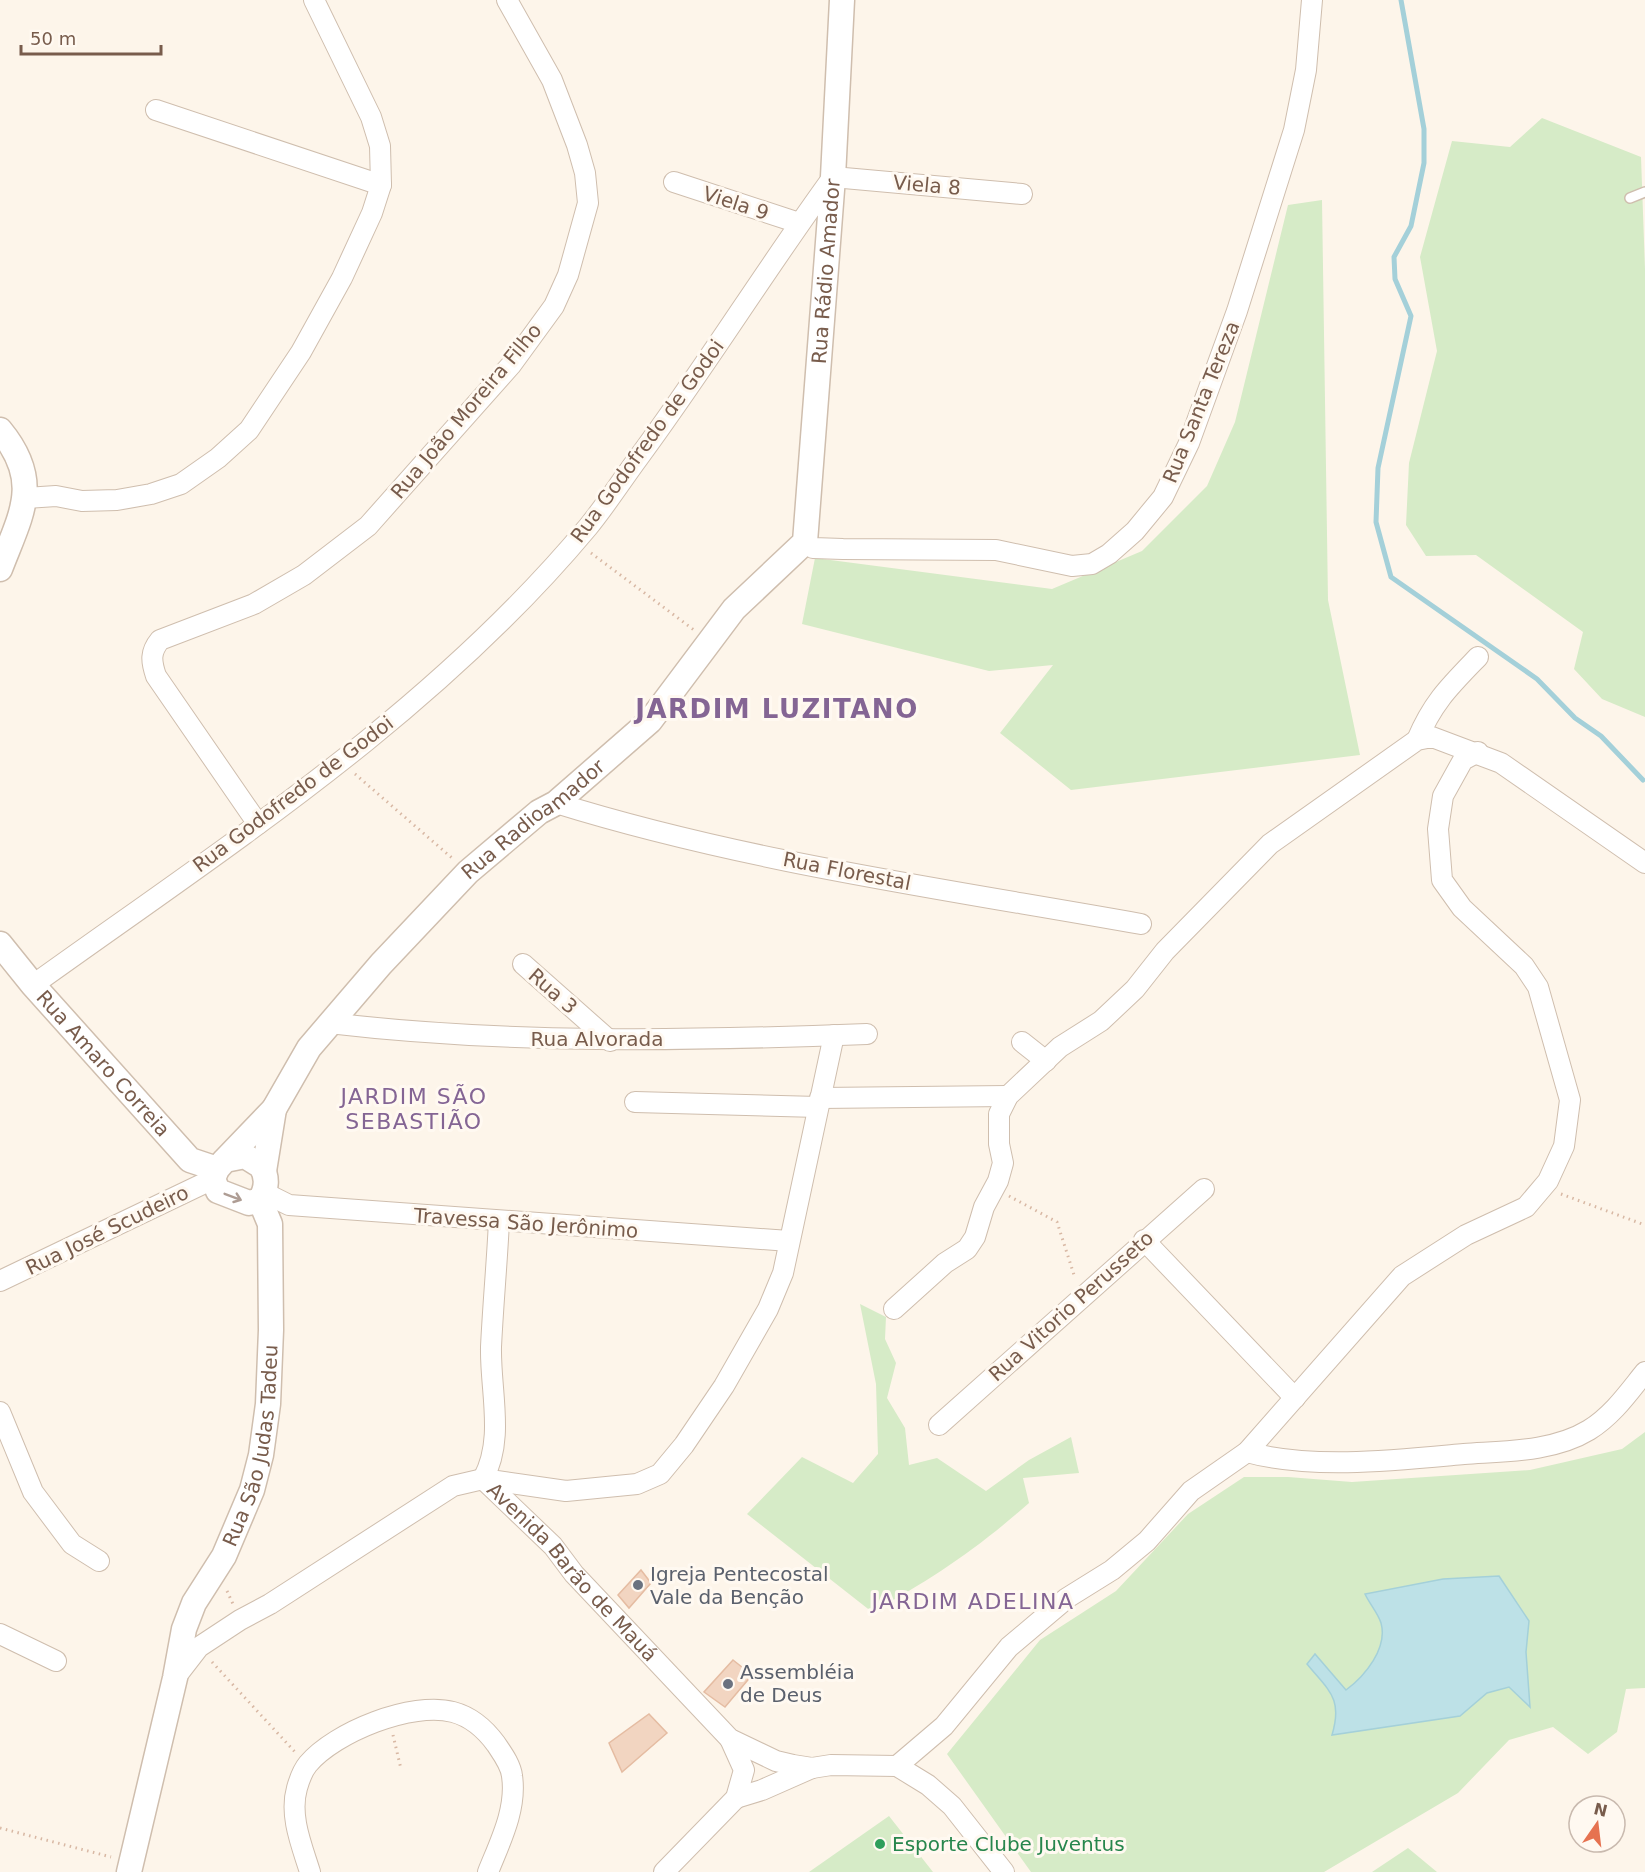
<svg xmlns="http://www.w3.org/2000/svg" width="1645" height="1872" font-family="'DejaVu Sans',sans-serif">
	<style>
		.green { fill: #d6ebc7 }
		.water { fill: #bde1e7; stroke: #a4d0d9; stroke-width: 1.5 }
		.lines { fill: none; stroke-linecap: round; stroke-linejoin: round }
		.stream { stroke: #a4d0d9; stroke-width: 5 }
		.building { fill: #f2d5c1; stroke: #e5bca2; stroke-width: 1.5 }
		.service-casing { stroke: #cfbeae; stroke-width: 12 }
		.minor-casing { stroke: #cfbeae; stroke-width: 22 }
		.tertiary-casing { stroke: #cfbeae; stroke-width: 27 }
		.path { stroke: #d8b8a4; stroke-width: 3; stroke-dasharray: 1.5 4.5; stroke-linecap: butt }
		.service { stroke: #fff; stroke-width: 9 }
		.minor { stroke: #fff; stroke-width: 20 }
		.tertiary { stroke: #fff; stroke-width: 24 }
		.oneway { stroke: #ae9d94 }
		.worship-dot { fill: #6b7280; stroke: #fff9f1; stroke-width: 2 }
		.leisure-dot { fill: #2e9e5b; stroke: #fff9f1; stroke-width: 2 }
		.labels { text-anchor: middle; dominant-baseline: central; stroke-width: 6; stroke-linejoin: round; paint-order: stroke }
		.street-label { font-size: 20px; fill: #785c4c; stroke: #fff9f1 }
		.worship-label { font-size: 20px; fill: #5b616d; stroke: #fff9f1; text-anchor: start }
		.leisure-label { font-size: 20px; fill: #27864d; stroke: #fff9f1; text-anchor: start }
		.quarter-label { font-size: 22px; letter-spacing: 1.5px; fill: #846594; stroke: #fff9f1 }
		.district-label { font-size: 26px; font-weight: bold; letter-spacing: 1.5px; fill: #846594; stroke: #fff9f1 }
	</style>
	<rect width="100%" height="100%" fill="#fdf5ea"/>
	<path class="green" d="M 1542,118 L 1641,157 L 1645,269 L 1645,717 L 1602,699 L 1574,669 L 1583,632 L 1476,555 L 1426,556 L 1406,525 L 1409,463 L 1437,351 L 1420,257 L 1452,141 L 1510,147 Z
		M 1322,200 L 1328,600 L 1360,755 L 1071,790 L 1000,733 L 1053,665 L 989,671 L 802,624 L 815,558 L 1052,589 L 1142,551 L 1207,486 L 1235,422 L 1288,205 Z
		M 860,1304 L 886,1317 L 885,1339 L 896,1363 L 887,1398 L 905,1428 L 909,1465 L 937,1458 L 986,1491 L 1029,1460 L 1071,1437 L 1079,1473 L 1023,1478 L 1029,1503 C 977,1549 932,1579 872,1612 L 747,1514 L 802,1457 L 853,1483 L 878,1454 L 876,1384 Z
		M 1645,1432 L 1645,1688 L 1626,1689 L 1617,1732 L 1588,1754 L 1553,1727 L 1509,1740 L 1458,1793 L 1324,1872 L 1031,1872 L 947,1754 L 1040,1640 L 1116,1591 L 1188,1514 L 1244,1477 L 1288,1477 L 1352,1482 L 1530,1470 L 1622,1449 Z
		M 889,1816 L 933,1872 L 809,1872 Z
		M 1408,1848 L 1437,1872 L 1372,1872 Z"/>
	<path class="water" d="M 1499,1576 L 1529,1621 L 1526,1652 L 1530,1707 L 1509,1687 L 1487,1693 L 1460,1716 L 1332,1735 C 1343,1698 1329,1691 1307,1664 L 1315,1654 L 1346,1690 C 1365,1676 1388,1648 1381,1623 C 1378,1613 1369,1603 1365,1594 L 1443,1579 Z"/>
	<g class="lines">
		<path class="stream" d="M 1401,0 L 1424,129 L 1424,163 L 1411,226 L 1394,257 L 1395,279 L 1411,316 L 1378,468 L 1376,522 L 1391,577 L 1537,679 L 1575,718 L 1601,736 L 1643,780"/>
	</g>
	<path class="building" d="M 641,1570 L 651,1583 L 629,1608 L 618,1595 Z
		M 733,1660 L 752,1675 L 725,1707 L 704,1692 Z
		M 649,1714 L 667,1733 L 622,1772 L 609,1743 Z"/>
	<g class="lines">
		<defs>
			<path id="service" d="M 1630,198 L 1645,192"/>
			<g id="minor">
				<path d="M 156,110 L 381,185"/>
				<path d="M 674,182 L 799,223"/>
				<path d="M 26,498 L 56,496 L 82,501 L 117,500 L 151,494 L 181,484 L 218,458 L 249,430 L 301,352 L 342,278 L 372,213 L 381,185 L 380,146 L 371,117 L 314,0"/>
				<path d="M 805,542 L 813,548 L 843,549 L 996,550 L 1072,566 L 1092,564 L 1109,554 L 1135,531 L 1163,497 L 1189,443 L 1237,311 L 1294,130 L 1306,70 L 1312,0"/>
				<path d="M 1417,740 C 1433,702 1450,686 1478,657"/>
				<path d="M 556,803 C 746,862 945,889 1141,924"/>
				<path d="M 258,824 L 156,676 C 151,661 150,652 160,640 L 254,604 L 304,575 L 368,526 L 511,365 L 554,306 L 568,275 L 588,203 L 585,173 L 577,145 L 552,80 L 507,0"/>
				<path d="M 523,964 L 610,1041"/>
				<path d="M 33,985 C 228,845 433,713 588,527 C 606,505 622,480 639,457 C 706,366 766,269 833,177 L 1022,194"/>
				<path d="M 329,1023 C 508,1044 687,1041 867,1034"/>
				<path d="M 1022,1042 L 1046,1061"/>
				<path d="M 820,1098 L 1008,1096"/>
				<path d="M 635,1102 L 818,1107"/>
				<path d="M 265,1193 L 289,1205 L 789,1241"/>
				<path d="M 499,1221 C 497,1263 493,1305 491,1347 C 490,1391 505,1439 483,1479 L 566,1491 L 637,1484 L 660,1474 L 684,1445 L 724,1386 L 768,1309 L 783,1273 L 834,1035"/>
				<path d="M 1144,1240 L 1295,1398"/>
				<path d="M 0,1281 L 213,1179"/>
				<path d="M 894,1309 L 945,1263 L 967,1249 L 975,1237 L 984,1207 L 998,1181 L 1003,1163 L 999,1144 L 999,1114 L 1008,1096 L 1060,1047 L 1101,1021 L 1135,989 L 1165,951 L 1270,844 L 1417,740 L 1432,737 L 1501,763 L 1645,863"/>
				<path d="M 0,1412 L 33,1492 L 72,1544 L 99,1561"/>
				<path d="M 939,1425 L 1204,1189"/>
				<path d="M 1247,1452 C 1311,1470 1399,1460 1464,1454 C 1505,1451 1553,1452 1589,1430 C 1613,1415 1628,1393 1645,1372"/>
				<path d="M 0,1634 L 56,1661"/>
				<path id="s1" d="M 175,1678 L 199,1647 L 240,1620 L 270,1604 L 453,1486 L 483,1479 L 553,1546 L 574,1574 L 730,1739 L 776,1761 L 793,1765 L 812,1768 L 831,1765 L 897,1766 L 928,1785 L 952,1806 L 1004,1872"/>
				<path d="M 897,1766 L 944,1726 L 1009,1647 L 1067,1598 L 1112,1570 L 1147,1541 L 1191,1491 L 1247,1452 L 1402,1276 L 1466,1235 L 1526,1207 L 1548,1181 L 1564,1146 L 1570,1100 L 1538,987 L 1524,966 L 1462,908 L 1442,880 L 1438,829 L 1443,796 L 1463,760 L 1478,752"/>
				<path d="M 736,1798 L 762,1790 L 812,1768"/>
				<path d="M 310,1872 C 302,1846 289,1816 297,1788 C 299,1781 303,1770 308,1764 C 335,1732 412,1701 453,1712 C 472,1717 485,1729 496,1744 C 502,1753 511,1765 512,1776 C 517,1809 500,1842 488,1872"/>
				<path d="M 664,1872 L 736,1798 L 744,1770 L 730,1739"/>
			</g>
			<g id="tertiary">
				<path d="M 0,430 C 43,482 21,514 0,569"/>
				<path id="s2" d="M 0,944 L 33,985 L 190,1160 L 217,1169"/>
				<path id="s3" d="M 225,1160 L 245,1156 L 261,1166 C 268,1177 267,1189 260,1200 L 249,1203 L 218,1191 L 213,1179 L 217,1169 L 225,1160 L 274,1109 L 309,1048 L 381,964 L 468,872 L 539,812 L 556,803 L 650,721 L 734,609 L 805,542 L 833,177 L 842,0"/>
				<path d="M 264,1171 L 274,1109"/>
				<path id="s4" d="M 129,1872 L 175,1678 L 184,1629 L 194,1603 L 224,1556 L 252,1490 L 261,1455 L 268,1404 L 271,1330 L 270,1224 L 260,1200"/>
			</g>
		</defs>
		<use href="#service" class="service-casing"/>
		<use href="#minor" class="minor-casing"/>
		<use href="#tertiary" class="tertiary-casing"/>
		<path class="path" d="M 591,553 L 694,630
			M 355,774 L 452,858
			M 1561,1194 L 1645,1225
			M 1009,1196 L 1057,1222 L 1075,1278
			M 227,1591 L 233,1604
			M 212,1662 L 295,1752
			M 393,1735 L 401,1769
			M 0,1828 L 111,1857"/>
		<use href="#service" class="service"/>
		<use href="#minor" class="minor"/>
		<use href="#tertiary" class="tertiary"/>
	</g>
	<defs><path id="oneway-shaft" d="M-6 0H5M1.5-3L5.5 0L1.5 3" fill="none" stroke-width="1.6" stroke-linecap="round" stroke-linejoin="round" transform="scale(1.5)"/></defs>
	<use class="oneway" href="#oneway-shaft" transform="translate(233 1197) rotate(21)"/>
	<g class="worship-dot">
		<circle cx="638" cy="1585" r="6"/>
		<circle cx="728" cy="1684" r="6"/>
	</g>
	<circle class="leisure-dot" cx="880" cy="1844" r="6"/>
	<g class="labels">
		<g class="street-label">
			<text transform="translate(927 185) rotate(5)">Viela 8</text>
			<text transform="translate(736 203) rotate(18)">Viela 9</text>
			<text stroke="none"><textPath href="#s3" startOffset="1280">Rua Rádio Amador</textPath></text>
			<text transform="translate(1201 402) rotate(-68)">Rua Santa Tereza</text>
			<text transform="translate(466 411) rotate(-50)">Rua João Moreira Filho</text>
			<text transform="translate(647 441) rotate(-54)">Rua Godofredo de Godoi</text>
			<text transform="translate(293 794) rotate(-37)">Rua Godofredo de Godoi</text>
			<text stroke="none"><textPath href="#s3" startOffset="618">Rua Radioamador</textPath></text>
			<text transform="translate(847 871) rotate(11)">Rua Florestal</text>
			<text transform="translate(553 991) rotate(41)">Rua 3</text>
			<text x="597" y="1039">Rua Alvorada</text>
			<text stroke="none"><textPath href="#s2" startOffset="158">Rua Amaro Correia</textPath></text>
			<text transform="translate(526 1223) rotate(4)">Travessa São Jerônimo</text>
			<text transform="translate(107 1230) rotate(-26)">Rua José Scudeiro</text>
			<text transform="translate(1071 1306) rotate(-42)">Rua Vitorio Perusseto</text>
			<text stroke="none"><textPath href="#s4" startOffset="448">Rua São Judas Tadeu</textPath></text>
			<text stroke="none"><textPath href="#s1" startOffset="500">Avenida Barão de Mauá</textPath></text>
		</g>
		<g class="worship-label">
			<text x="650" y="1574">Igreja Pentecostal<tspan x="650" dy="23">Vale da Benção</tspan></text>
			<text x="740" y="1672">Assembléia<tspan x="740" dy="23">de Deus</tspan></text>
		</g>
		<g class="leisure-label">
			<text x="892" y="1844">Esporte Clube Juventus</text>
		</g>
		<g class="quarter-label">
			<text x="414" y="1096">JARDIM SÃO<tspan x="414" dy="25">SEBASTIÃO</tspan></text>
			<text x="973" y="1601">JARDIM ADELINA</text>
		</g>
		<g class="district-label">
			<text x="777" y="709">JARDIM LUZITANO</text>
		</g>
	</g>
	<g transform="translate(1597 1824) rotate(14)"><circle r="28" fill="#fff9f1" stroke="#c9baaf" stroke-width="1.5"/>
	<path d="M0-4.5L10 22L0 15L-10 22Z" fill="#e67250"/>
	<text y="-9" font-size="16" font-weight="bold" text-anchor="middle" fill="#785c4c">N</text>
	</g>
	<path d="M21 45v9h140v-9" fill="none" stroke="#785c4c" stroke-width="3"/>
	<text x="30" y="45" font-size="18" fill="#785c4c" stroke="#fff9f1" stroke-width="4.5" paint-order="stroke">50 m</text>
</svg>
